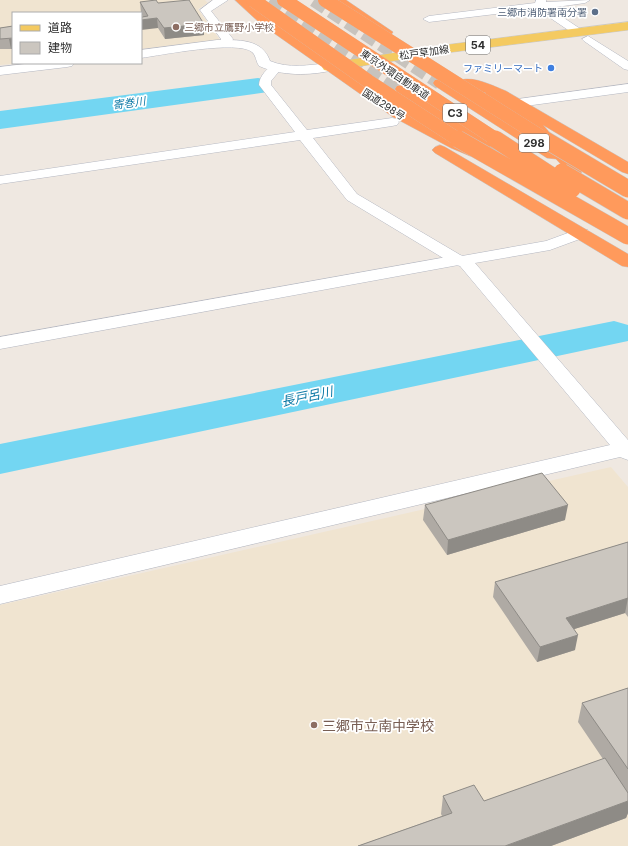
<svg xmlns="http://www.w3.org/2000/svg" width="628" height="846" font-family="Inter,'Noto Sans JP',sans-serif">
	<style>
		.education { fill: #f0e4d0 }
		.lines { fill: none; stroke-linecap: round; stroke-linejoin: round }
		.river { fill: #73d6f2; fill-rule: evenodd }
		.highway-tunnel { stroke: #c8c3bd; stroke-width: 14; stroke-dasharray: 14 6; stroke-linecap: butt }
		.street-casing { stroke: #b4b7c1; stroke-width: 1 }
		.secondary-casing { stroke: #b4b7c1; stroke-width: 1 }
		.primary-casing { stroke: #c9c9c9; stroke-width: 1 }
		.highway-casing { stroke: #c9c9c9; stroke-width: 1 }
		.street { fill: #fff; fill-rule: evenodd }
		.secondary { fill: #fff; fill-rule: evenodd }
		.primary { fill: #f4ca61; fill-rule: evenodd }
		.highway { fill: #ff9a5c; fill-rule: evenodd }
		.highway-bridge-far1-casing { stroke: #c9c9c9; stroke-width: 14; stroke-linecap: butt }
		.highway-bridge-casing { stroke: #c9c9c9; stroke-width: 18; stroke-linecap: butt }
		.highway-bridge-far1 { stroke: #ff9a5c; stroke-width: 14 }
		.highway-bridge { stroke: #ff9a5c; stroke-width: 17 }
		.wall { fill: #afaaa4 }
		.shaded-wall { fill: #8e8b86 }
		.building { fill: #cbc6bf; stroke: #8e8b86 }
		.service-dot { fill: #5c6f8a; stroke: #fff; stroke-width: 1.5 }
		.education-dot { fill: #8d6e63; stroke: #fff; stroke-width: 1.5 }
		.shop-dot { fill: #3f7fe0; stroke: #fff; stroke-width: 1.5 }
		.labels { text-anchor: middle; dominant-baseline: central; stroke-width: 3.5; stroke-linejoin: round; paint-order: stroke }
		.far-service-label { font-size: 10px; fill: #4e5e75; stroke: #fff; text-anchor: end }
		.far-education-label { font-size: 10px; fill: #785e54; stroke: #fff; text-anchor: start }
		.far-street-label { font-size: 10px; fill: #2e2e2e; stroke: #fff }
		.far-shop-label { font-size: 10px; fill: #366cbe; stroke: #fff; text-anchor: end }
		.shield { fill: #fff; stroke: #6d6d6d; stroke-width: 1 }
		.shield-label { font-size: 11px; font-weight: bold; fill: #2e2e2e }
		.far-water-label { font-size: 11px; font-style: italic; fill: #0b78a5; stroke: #fff }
		.water-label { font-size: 13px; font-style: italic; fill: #0b78a5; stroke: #fff }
		.near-education-label { font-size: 14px; fill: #785e54; stroke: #fff; text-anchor: start }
	</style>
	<rect width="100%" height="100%" fill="#efe8e1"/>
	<path class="education" d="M 0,0 L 205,0 L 208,3 L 198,9 L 220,40 L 141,49 L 141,13 L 13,13 L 13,63 L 21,63 L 0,65 Z
		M 611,467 L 628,487 L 628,846 L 0,846 L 0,605 Z"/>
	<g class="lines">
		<path class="river" d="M 258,78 L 268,80 L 271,86 L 268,92 L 0,129 L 0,111 Z
			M 614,321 L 628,325 L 628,341 L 0,474 L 0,444 Z"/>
		<path class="highway-tunnel" d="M 270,0 L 402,89
			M 314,0 L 440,83"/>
		<defs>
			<path id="street" d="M 213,0 L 228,0 L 211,11 L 233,39 L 230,46 L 222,46 L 220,44 L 221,39 L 200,10 Z
				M 536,0 L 546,0 L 546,2 L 590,0 L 585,3 L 549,8 L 582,30 L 584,32 L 582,34 L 574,34 L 537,9 L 429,22 L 423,19 L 429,16 L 535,3 Z
				M 588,36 L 628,61 L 628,70 L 624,69 L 584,41 L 582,39 Z
				M 275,65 L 281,69 L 271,81 L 271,85 L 307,130 L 392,118 L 397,119 L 399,122 L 397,125 L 392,126 L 313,138 L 357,194 L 462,256 L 546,241 L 576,230 L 588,230 L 590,233 L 588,236 L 550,250 L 475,263 L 628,440 L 628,460 L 620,457 L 0,604 L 0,586 L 610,445 L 460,266 L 453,264 L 347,200 L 300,140 L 0,184 L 0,176 L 295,132 L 259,85 C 259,77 267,67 275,65 Z
				M 628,84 L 628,92 L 518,107 L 512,103 L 518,99 Z"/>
			<path id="secondary" d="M 217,40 C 237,40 262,38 270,61 C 289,69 309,65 329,63 L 334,64 L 336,67 L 334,70 C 309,76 282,76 259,66 C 256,62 256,55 252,52 C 238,40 161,55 141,58 L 141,50 Z
				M 33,63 L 74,63 L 72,66 L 67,67 L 0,75 L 0,67 Z
				M 458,255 L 464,256 L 467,260 L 464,264 L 0,349 L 0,337 Z"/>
			<path id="primary" d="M 628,22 L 628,30 L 445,53 L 329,71 L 324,70 L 322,67 L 324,64 L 329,63 L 445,45 Z"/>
			<path id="highway" d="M 235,0 L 248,0 L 269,18 L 403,111 L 461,142 L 480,150 L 483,153 L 480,156 L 470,156 L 451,148 L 393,117 L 261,24 Z
				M 332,0 L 346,0 L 393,32 L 391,35 L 383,35 Z
				M 440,79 L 445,80 L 541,141 L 528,126 L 483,100 L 481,97 L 486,93 L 460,86 L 458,83 L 460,80 C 475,76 493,86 506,91 L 628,162 L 628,174 L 622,172 L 543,125 L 583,170 L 581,173 L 569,173 L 556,159 L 547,158 L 435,86 L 433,83 L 435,80 Z
				M 402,85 L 407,86 L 538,170 L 540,173 L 538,176 L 526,176 L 397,92 L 395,89 L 397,86 Z
				M 440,145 L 445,147 L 628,254 L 628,267 L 622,266 L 435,153 L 432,150 L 435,147 Z"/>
		</defs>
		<use href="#street" class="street-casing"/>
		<use href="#secondary" class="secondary-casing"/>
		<use href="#primary" class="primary-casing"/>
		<use href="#highway" class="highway-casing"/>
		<use href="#street" class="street"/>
		<use href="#secondary" class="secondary"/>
		<use href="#primary" class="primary"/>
		<use href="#highway" class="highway"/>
		<defs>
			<path id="highway-bridge-far1" d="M 253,0 L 368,81 L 459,140
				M 284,0 L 497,140
				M 325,0 L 546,140"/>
			<path id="highway-bridge" d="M 458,139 L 628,236
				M 495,139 L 572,189
				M 544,139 L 628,189
				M 562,172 L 628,211"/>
		</defs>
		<use href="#highway-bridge-far1" class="highway-bridge-far1-casing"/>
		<use href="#highway-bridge" class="highway-bridge-casing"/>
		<use href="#highway-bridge-far1" class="highway-bridge-far1"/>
		<use href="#highway-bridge" class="highway-bridge"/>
	</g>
	<path class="wall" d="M 140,2 L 158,3 L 204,35 L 165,39 L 158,28 L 142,17 L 143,17 L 141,13 Z
		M 13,26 L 13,49 L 0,49 L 0,28 Z
		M 425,505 L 565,520 L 447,555 L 423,520 Z
		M 628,542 L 628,617 L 625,613 L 574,629 L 575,650 L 537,662 L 493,597 L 495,582 Z
		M 628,688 L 628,813 L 626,818 L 551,846 L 358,846 L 442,816 L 441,814 L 443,796 L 484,801 L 603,759 L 578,722 L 582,703 Z"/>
	<path class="shaded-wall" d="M 157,18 L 158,28 L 141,30 L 141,20 Z
		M 204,24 L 204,35 L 165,39 L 164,28 Z
		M 13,38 L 13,49 L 11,49 L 9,39 Z
		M 568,505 L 565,520 L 447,555 L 448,540 Z
		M 628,598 L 625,613 L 562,633 L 566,618 Z
		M 578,635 L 575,650 L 537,662 L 540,647 Z
		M 628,801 L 628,813 L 626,818 L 551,846 L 505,846 Z"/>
	<path class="building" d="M 156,0 L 158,3 L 189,0 L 204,24 L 164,28 L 157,18 L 141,20 L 141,16 L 142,17 L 148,16 L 140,2 Z
		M 13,26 L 13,38 L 0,39 L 0,28 Z
		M 542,473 L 568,505 L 448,540 L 425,505 Z
		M 628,542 L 628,598 L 566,618 L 578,635 L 540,647 L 495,582 Z
		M 628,688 L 628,769 L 582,703 Z
		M 605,758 L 628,793 L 628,801 L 505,846 L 358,846 L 452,813 L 443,796 L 474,785 L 484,801 Z"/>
	<circle class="service-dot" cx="595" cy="12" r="4"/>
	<g class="education-dot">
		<circle cx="176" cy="27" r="4"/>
		<circle cx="314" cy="725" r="4"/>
	</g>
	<circle class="shop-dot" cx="551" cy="68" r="4"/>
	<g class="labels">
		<g class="far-service-label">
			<text x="587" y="12">三郷市消防署南分署</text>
		</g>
		<g class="far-education-label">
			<text x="184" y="27">三郷市立鷹野小学校</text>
		</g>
		<g class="far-street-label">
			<text transform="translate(424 52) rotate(-8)">松戸草加線</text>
			<text transform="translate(395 74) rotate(34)">東京外環自動車道</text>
			<text transform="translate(384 104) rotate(33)">国道298号</text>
		</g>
		<g class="far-shop-label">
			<text x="543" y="68">ファミリーマート</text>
		</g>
		<g class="shield">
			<rect x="466" y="36" width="24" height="18" rx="3"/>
			<rect x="443" y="104" width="24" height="18" rx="3"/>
			<rect x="519" y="134" width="30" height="18" rx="3"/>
		</g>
		<g class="shield-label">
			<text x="478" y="45">54</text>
			<text x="455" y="113">C3</text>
			<text x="534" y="143">298</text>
		</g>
		<g class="far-water-label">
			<text transform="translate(129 103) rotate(-8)">寄巻川</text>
		</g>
		<g class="water-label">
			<text transform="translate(307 396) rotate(-12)">長戸呂川</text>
		</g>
		<g class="near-education-label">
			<text x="322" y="725">三郷市立南中学校</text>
		</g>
	</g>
	<rect x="12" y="12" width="130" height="52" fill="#ffffff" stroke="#ababab"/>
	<rect x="20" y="25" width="20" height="6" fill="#f4ca61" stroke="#ababab"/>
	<text x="48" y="32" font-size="12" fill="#2e2e2e">道路</text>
	<rect x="20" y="42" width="20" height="12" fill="#cbc6bf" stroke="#ababab"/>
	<text x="48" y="52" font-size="12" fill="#2e2e2e">建物</text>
</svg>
